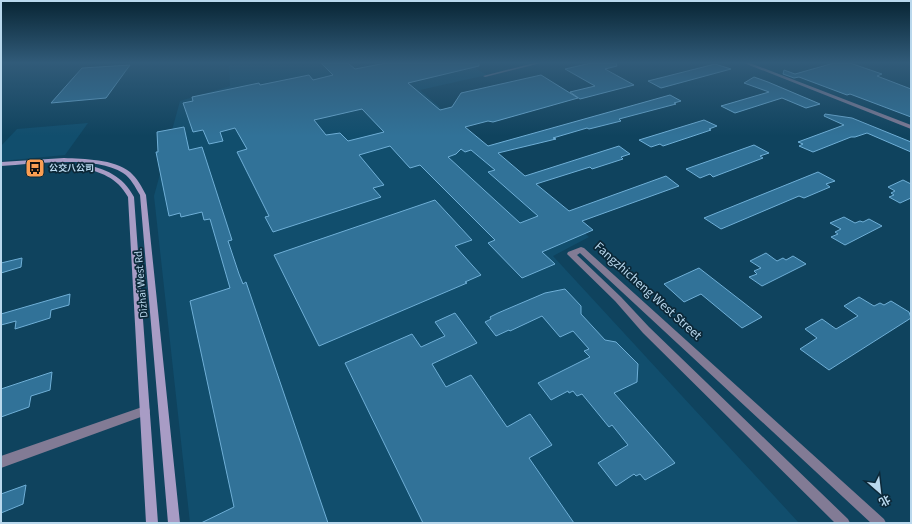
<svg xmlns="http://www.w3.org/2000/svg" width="912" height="524" font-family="'Source Sans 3','Noto Sans SC',sans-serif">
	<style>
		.built { fill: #114e6d }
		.building { fill: #317298; stroke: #6fafd7; fill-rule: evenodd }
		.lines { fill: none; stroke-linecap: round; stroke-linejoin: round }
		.minor { fill: #827b95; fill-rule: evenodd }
		.tertiary { fill: #827b95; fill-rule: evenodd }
		.secondary { fill: #a89cc5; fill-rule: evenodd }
		.labels { text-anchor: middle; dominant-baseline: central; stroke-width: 3.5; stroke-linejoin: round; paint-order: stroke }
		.far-poi-label { font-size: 9px; font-weight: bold; fill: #b9d8ed; stroke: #0c2838; text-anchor: start }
		.street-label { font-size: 11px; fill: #b9d8ed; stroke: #0c2838 }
		.near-street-label { font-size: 13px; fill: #b9d8ed; stroke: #0c2838 }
	</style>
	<rect width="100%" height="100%" fill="#0f435e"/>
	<path class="built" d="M 229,63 L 467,63 L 487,75 L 420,90 L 589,237 L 553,256 L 799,523 L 190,523 L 154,196 L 180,101 L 230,86 Z
		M 88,123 L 65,155 L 1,161 L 1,146 L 17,129 Z"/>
	<path class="building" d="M 321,63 L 348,63 L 355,69 L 386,63 L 479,63 L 479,66 L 408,83 L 440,110 L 452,107 L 461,93 L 541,75 L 578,98 L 493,122 L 488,121 L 465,127 L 488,146 L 670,95 L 681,101 L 674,103 L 676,104 L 619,119 L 621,121 L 589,129 L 587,128 L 553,138 L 556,139 L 498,153 L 525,176 L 619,146 L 630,154 L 621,157 L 623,159 L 592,169 L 590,167 L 536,184 L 569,211 L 666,176 L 679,186 L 582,221 L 593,230 L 542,252 L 555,264 L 522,278 L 488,243 L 495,240 L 420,165 L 410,168 L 390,146 L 359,155 L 384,185 L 373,188 L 381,197 L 273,232 L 265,217 L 269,216 L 237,152 L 247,149 L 235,128 L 220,132 L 223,141 L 209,144 L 203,130 L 193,132 L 183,103 L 193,101 L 192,97 L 259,83 L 260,85 L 309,75 L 313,80 L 333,75 ZM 362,109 L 384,132 L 348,141 L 340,133 L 326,135 L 314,120 ZM 461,149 L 465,152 L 471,150 L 495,170 L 488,172 L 538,216 L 520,223 L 448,157 L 456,154 Z
		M 591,63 L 616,63 L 617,66 L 605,69 L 634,85 L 580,99 L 570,92 L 595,86 L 565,69 Z
		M 834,63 L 850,63 L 882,74 L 877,76 L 911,89 L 911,117 L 850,94 L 847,95 L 799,77 L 794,78 L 783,74 L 784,70 L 795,74 Z
		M 715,64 L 731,69 L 661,88 L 648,81 Z
		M 130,65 L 106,98 L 51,103 L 82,68 Z
		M 754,77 L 768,82 L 820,104 L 806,108 L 782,98 L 735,113 L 721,106 L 769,92 L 744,83 Z
		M 825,114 L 852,118 L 911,142 L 911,152 L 867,133 L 855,137 L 851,137 L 813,152 L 799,146 L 803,144 L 798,142 L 844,125 L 824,116 Z
		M 704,120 L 717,126 L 709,129 L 711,130 L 663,146 L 660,144 L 651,147 L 639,140 Z
		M 184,127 L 189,150 L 202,147 L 232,240 L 228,241 L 239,274 L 243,284 L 246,282 L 328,523 L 201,523 L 234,507 L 190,301 L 230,288 L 210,219 L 204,220 L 202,212 L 181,217 L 180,213 L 169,216 L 156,152 L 158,152 L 157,132 Z
		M 754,145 L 769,153 L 760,156 L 763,158 L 713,177 L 710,174 L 700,178 L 686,169 Z
		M 818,172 L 835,181 L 826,184 L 830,187 L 804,198 L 799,196 L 721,229 L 704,218 Z
		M 903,180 L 911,184 L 911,198 L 900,203 L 889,197 L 894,195 L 891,193 L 895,191 L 888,187 Z
		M 435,200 L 472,240 L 455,246 L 481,275 L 465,282 L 467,283 L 319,346 L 274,255 Z
		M 844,217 L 855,223 L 860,221 L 863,222 L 869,219 L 882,226 L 845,245 L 831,237 L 838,234 L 835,232 L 841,229 L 830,223 Z
		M 766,253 L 777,261 L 783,258 L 786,260 L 793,256 L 806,264 L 762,286 L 749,277 L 757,274 L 754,271 L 761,268 L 750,261 Z
		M 22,258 L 21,267 L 1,273 L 1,263 Z
		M 699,268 L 762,317 L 742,328 L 701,294 L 684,302 L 664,284 Z
		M 565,289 L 581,306 L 581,314 L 605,340 L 616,342 L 638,364 L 637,382 L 614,393 L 675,463 L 645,480 L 640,474 L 636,476 L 634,474 L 616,486 L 598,463 L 628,445 L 612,425 L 609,427 L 582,394 L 577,396 L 573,391 L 569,393 L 568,391 L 551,400 L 538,383 L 590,357 L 584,351 L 589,349 L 573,331 L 560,337 L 542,316 L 510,331 L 509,330 L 496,336 L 485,322 L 491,319 L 490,317 L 498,313 L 545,293 Z
		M 70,294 L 69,305 L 51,310 L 50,318 L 15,329 L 16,321 L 1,325 L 1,314 Z
		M 859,297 L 874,306 L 880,303 L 884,305 L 891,301 L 909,312 L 911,318 L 829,370 L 800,349 L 817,338 L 805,329 L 822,319 L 836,329 L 858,316 L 844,306 Z
		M 455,313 L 477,343 L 432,364 L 446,387 L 471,375 L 507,427 L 530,414 L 552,445 L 529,458 L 574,523 L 423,523 L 345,363 L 412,334 L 421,347 L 445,336 L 435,322 Z
		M 52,372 L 50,390 L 31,396 L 29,407 L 1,417 L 1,389 Z
		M 26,485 L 23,504 L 1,513 L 1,494 Z"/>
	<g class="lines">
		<path class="minor" d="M 534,63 L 541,63 L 485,77 L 483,76 Z
			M 145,406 L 149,408 L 150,411 L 149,414 L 1,468 L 1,456 Z"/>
		<path class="tertiary" d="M 744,63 L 750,63 L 911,125 L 911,129 Z
			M 581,247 L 584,248 L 884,519 L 886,523 L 871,523 L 580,253 L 577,255 L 621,297 L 649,327 L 848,519 L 850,523 L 835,523 L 643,333 L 615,301 L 567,254 L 568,252 Z"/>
		<path class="secondary" d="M 64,158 C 84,159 114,159 130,172 C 137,178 142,187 146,195 L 180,523 L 168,523 L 140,195 C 135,187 131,178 123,173 C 95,155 34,164 1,166 L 1,162 Z
			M 82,164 C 105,168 123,176 134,197 L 158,523 L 146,523 L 128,197 C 117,177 100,172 80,167 L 79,166 Z"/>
	</g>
	<linearGradient id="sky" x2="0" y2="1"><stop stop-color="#082534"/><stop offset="0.46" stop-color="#315b79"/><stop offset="1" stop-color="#315b79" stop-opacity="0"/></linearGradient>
	<rect width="912" height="136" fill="url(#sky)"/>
	<defs>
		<symbol id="bus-square" viewBox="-11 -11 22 22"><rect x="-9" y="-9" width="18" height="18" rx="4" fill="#fb9e52" stroke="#0c2838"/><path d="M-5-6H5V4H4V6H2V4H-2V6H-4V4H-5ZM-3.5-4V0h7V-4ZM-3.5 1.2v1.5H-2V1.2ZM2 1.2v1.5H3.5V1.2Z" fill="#111"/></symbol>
	</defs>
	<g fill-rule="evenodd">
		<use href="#bus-square" x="24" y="157" width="22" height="22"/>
	</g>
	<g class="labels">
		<g class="far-poi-label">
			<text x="49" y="168">公交八公司</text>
		</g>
		<g class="street-label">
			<text transform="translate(141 283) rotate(-95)">Dizhai West Rd.</text>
		</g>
		<g class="near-street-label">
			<text transform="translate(648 291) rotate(42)">Fangzhicheng West Street</text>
		</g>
	</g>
	<rect width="912" height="524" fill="none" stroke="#b9d8ed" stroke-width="4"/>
	<g transform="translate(880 492) rotate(152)" stroke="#0c2838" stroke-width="3" paint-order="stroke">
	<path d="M0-3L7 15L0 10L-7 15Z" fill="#b9d8ed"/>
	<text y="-6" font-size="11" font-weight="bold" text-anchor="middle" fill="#b9d8ed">北</text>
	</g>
</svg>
